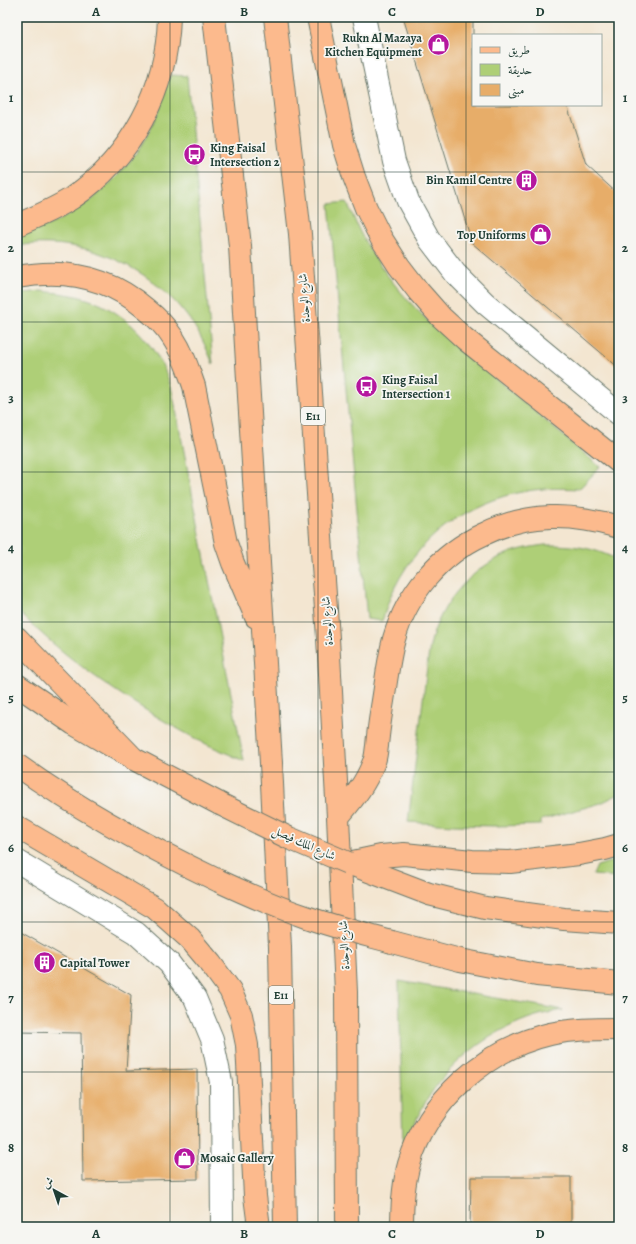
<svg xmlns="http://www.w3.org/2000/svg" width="636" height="1244" font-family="Alegreya,Amiri,serif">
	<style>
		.green { fill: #aecf77; stroke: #668656 }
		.building { fill: #e7ad69 }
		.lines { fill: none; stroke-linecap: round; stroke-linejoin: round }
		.minor-casing { stroke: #69786b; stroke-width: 24 }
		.primary-casing { stroke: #69786b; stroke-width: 24 }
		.motorway-casing { stroke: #69786b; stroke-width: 24 }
		.minor { stroke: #fff; stroke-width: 22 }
		.primary { stroke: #fcba8d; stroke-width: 22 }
		.motorway { stroke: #fcba8d; stroke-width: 22 }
		.primary-bridge-casing { stroke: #69786b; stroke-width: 24; stroke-linecap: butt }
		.primary-bridge { stroke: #fcba8d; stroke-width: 22 }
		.grid { fill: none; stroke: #1f3d34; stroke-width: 1; stroke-opacity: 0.55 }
		.labels { text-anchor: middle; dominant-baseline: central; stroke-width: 3.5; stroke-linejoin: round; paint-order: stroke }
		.shield { fill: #f6f6f2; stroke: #60746d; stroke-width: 1 }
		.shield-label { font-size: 11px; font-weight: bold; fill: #1f3d34 }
		.poi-label { font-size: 12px; font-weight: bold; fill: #1f3d34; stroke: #f6f6f2; text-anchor: start }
		.street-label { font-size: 12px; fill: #1f3d34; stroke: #f6f6f2 }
		.neatline { fill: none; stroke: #1f3d34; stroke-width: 1.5 }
		.grid-label { font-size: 13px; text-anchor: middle; font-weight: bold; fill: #1f3d34 }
	</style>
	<rect width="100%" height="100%" fill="#f6f6f2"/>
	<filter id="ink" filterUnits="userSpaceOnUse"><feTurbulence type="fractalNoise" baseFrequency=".025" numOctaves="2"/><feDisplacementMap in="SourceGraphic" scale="8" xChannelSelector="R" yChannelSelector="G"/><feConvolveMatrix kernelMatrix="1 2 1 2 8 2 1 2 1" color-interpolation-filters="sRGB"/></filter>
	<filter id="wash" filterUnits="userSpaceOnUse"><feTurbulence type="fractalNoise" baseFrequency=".012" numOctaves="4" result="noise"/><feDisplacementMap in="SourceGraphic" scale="16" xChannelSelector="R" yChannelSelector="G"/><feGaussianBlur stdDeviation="0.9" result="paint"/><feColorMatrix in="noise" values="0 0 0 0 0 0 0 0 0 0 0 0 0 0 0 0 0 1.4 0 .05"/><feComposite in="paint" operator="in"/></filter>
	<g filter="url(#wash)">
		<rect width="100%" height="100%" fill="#f3e6d1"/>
		<path class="green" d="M 170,75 L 187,76 L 213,364 C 206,347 199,331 187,316 C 148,265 81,235 17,246 L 17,235 C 27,232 39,229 49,225 C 94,204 134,167 154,121 C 161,106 165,91 170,75 Z
			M 347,202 C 351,211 355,221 359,230 C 376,264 400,293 426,319 L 600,467 L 579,489 C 561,488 544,488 527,491 C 466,501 414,540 390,598 C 387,605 385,613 382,621 L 367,619 L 329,204 Z
			M 41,291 C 57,293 72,294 87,299 C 125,311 156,344 169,381 C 172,388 173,397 175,405 L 244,761 C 229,754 214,748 200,741 C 133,705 70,664 17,610 L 17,294 Z
			M 545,545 C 572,545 595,547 619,561 L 619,794 L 601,803 L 541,820 L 541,825 L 494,826 L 454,825 L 408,822 L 428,659 C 429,652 430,645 432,638 C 442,603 468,573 500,557 C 514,550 529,547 545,545 Z
			M 619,859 L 619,877 L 593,875 L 597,866 Z
			M 399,981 L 563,1010 C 554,1012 545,1013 536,1016 C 494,1029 454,1058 430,1095 C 419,1112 411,1131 403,1150 Z"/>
		<g id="blocks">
			<path class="building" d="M 403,17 L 473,17 L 473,105 L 567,105 L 586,165 L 619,195 L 619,368 L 472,243 Z
				M 17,930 L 131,995 L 126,1071 L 197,1069 L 198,1179 L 83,1181 L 81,1033 L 17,1032 Z
				M 471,1177 L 571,1177 L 571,1227 L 470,1227 Z"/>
		</g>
	</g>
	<g filter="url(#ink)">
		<use href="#blocks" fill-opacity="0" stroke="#69786b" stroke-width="1"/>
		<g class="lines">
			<defs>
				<path id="minor" d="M 364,17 L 394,161 L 408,201 L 429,239 L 455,273 L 485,303 L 619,414
					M 17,861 L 136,933 L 169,963 L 195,998 L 212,1039 L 221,1082 L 222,1227"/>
				<path id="primary" d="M 17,685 L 74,724 L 134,759 L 220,804
					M 17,765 C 81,811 148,847 219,881
					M 348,863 L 429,894 L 485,908 L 564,919 L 619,923
					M 392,942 L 460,960 L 537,975 L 619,983"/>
				<path id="motorway" d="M 214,17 L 240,246 L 271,763 L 280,947 L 285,1227
					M 275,17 L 300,234 L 328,638 L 338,817 L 346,992 L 347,1227
					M 318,17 L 344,145 L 354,177 L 366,208 L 381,238 L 399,266 L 419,292 L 441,317 L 465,339 L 619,462
					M 17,225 C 36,217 55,209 72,198 C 132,157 167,90 169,17
					M 17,277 C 65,268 109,277 146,309 C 156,317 166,327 173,338 C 183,353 188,369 194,386 L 226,543 L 233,563 L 256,617
					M 17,638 L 134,759
					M 338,817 C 352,800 365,785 373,764 C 376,759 376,752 377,746 C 378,733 380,720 382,707 C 386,684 388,661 394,639 C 407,593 440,554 484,534 C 528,512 572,513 619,527
					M 17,827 L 155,908 L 190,939 L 211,964 L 230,990 L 241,1015 L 247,1045 L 255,1196 L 259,1227
					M 348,863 L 381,856 L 404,854 L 472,861 L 510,862 L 579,854 L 605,849 L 619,845
					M 402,1227 C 402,1206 403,1185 409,1164 C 428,1101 485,1049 550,1034 C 572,1029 596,1029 619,1029"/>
			</defs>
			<use href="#minor" class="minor-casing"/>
			<use href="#primary" class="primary-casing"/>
			<use href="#motorway" class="motorway-casing"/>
			<use href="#minor" class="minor"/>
			<use href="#primary" class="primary"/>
			<use href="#motorway" class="motorway"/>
			<defs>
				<path id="primary-bridge" d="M 220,804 L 289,838 L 348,863
					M 219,881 C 247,894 276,907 306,917 C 335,927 363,934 392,942"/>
			</defs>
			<use href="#primary-bridge" class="primary-bridge-casing"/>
			<use href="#primary-bridge" class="primary-bridge"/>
		</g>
	</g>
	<path class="grid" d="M 170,17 L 170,1227M 318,17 L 318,1227M 466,17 L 466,1227M 17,172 L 619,172M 17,322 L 619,322M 17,472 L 619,472M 17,622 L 619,622M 17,772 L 619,772M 17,922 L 619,922M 17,1072 L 619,1072"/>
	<defs>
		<symbol id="shop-disc" viewBox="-11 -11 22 22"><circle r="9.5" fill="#b5179e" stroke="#f6f6f2"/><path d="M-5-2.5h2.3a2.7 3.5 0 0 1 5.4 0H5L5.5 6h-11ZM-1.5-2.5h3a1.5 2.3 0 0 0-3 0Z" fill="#fff"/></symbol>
		<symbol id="bus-disc" viewBox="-11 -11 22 22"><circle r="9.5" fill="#b5179e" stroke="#f6f6f2"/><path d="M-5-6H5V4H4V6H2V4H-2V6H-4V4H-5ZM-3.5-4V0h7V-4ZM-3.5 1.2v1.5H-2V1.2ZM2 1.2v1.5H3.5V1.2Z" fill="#fff"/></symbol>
		<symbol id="building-disc" viewBox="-11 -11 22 22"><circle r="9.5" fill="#b5179e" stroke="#f6f6f2"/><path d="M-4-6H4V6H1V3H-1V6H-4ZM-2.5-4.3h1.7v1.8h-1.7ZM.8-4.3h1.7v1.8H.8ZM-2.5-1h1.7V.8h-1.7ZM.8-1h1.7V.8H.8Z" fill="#fff"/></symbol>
	</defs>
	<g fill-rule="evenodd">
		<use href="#shop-disc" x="426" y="32" width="25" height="25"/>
		<use href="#bus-disc" x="182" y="142" width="25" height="25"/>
		<use href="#building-disc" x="514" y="168" width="25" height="25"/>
		<use href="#shop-disc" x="528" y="222" width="25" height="25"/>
		<use href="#bus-disc" x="354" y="374" width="25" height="25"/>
		<use href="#building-disc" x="32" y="950" width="25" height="25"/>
		<use href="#shop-disc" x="172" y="1146" width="25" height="25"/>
	</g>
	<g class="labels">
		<g class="shield">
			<rect x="301" y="407" width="24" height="18" rx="3"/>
			<rect x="269" y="986" width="24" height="18" rx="3"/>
		</g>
		<g class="shield-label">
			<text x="313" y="416">E11</text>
			<text x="281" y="995">E11</text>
		</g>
		<g class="poi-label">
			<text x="422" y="38" text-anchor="end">Rukn Al Mazaya<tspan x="422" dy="14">Kitchen Equipment</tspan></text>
			<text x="210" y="148">King Faisal<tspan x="210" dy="14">Intersection 2</tspan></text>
			<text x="512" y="180" text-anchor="end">Bin Kamil Centre</text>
			<text x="526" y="235" text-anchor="end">Top Uniforms</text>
			<text x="382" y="380">King Faisal<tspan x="382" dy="14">Intersection 1</tspan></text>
			<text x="60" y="963">Capital Tower</text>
			<text x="200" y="1158">Mosaic Gallery</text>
		</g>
		<g class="street-label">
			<text transform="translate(304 298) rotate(-94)">شارع الوحدة</text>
			<text transform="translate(327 621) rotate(-94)">شارع الوحدة</text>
			<text transform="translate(304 843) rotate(24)">شارع الملك فيصل</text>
			<text transform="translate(344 945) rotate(-93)">شارع الوحدة</text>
		</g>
	</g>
	<rect width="636" height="1244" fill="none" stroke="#f6f6f2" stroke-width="44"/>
	<rect x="472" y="34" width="130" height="72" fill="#f6f6f2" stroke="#a0aca6"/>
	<rect x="480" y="47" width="20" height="6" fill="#fcba8d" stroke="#a0aca6"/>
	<text x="508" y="54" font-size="12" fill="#1f3d34">طريق</text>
	<rect x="480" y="64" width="20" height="12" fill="#aecf77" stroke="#a0aca6"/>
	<text x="508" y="74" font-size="12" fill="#1f3d34">حديقة</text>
	<rect x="480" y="84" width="20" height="12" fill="#e7ad69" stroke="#a0aca6"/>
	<text x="508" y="94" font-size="12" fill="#1f3d34">مبنى</text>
	<g transform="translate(54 1190) rotate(320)" stroke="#f6f6f2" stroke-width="3" paint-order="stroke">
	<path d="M0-3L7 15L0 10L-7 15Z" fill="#1f3d34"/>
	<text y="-6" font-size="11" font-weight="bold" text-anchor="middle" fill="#1f3d34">ش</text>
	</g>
	<rect x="22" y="22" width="592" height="1200" class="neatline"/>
	<g class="grid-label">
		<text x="96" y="16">A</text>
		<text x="244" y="16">B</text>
		<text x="392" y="16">C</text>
		<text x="540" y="16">D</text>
		<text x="11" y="102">1</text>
		<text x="625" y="102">1</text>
		<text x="11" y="252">2</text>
		<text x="625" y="252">2</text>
		<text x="11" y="402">3</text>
		<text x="625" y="402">3</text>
		<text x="11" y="552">4</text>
		<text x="625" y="552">4</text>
		<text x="11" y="702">5</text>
		<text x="625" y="702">5</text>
		<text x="11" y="852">6</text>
		<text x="625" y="852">6</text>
		<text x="11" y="1002">7</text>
		<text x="625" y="1002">7</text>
		<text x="11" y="1152">8</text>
		<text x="625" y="1152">8</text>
		<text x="96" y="1238">A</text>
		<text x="244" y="1238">B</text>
		<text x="392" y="1238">C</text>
		<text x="540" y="1238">D</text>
	</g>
</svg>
